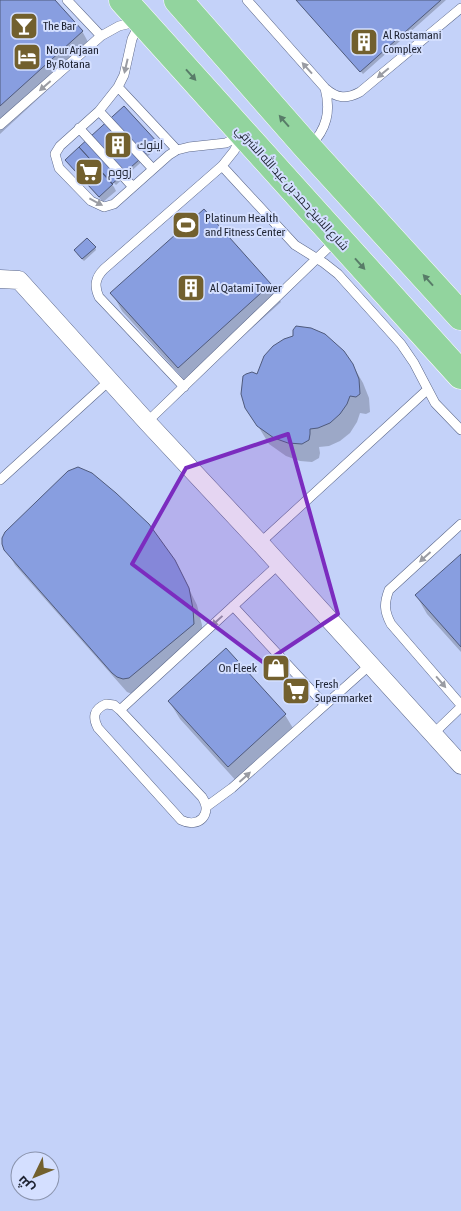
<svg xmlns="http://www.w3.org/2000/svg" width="461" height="1211" font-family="'Asap Condensed',Cairo,sans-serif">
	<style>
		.shadow { fill: #0003 }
		.building { fill: #889ee0; stroke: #4f5a7c }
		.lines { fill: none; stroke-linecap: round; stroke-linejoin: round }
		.lane-casing { stroke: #5b6789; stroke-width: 10 }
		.street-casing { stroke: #5b6789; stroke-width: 19 }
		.highway-casing { stroke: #fff; stroke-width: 29 }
		.lane { stroke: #fff; stroke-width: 9 }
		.street { stroke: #fff; stroke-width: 18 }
		.highway { stroke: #92d49e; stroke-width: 28 }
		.oneway { fill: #9a9ca3 }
		.oneway2 { fill: #587c68 }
		.marked { fill: #7b2cbf; fill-opacity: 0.2; stroke: #7b2cbf; stroke-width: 4; stroke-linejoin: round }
		.labels { text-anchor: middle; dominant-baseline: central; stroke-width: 4; stroke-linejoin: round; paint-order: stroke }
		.poi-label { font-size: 12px; fill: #1e2332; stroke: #d4dfff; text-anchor: start }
		.street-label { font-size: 12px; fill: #1e2332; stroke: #d4dfff }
	</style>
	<rect width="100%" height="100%" fill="#c4d2f9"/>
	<path class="shadow" d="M 0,0 L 54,0 L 82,31 L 92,49 L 0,134 Z
		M 296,0 L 446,0 L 363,74 Z
		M 124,108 L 159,146 L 116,185 L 82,149 L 80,150 L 114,187 L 116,191 L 103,202 L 71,167 L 67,160 Z
		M 95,247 L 96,250 L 84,261 L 77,254 Z
		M 270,284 L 281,302 L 189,385 L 122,311 L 112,293 Z
		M 352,364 L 363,383 L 369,398 L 370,412 L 366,414 L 360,413 L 357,422 L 350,433 L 340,441 L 329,446 L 319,447 L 320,453 L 319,458 L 312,462 L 300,461 L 286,456 L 269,444 L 247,408 L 258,376 Z
		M 6,549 L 183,577 L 197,605 L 202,625 L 202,640 L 132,694 L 127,692 L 15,565 Z
		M 461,555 L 461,652 L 427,614 L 416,595 Z
		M 226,649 L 285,715 L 296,733 L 239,784 L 180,719 L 169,701 Z"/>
	<path class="building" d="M 0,0 L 55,0 L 83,31 L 0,106 Z
		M 296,0 L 441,0 L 360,72 Z
		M 124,106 L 158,143 L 112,184 L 79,147 Z
		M 79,147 L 113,184 L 99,197 L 65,160 Z
		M 204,209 L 271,284 L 178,368 L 110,293 Z
		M 87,238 L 96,247 L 82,259 L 74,250 Z
		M 296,326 L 311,328 L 325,334 L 344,351 L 353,364 L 359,379 L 360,394 L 356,397 L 350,396 L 347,404 L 340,414 L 330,423 L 318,428 L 310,429 L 310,434 L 309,440 L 302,444 L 288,443 L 274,438 L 257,426 L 245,408 L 241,394 L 243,376 L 246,374 L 252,372 L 257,374 L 264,356 L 273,346 L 284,339 L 293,336 L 293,330 Z
		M 78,467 L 92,473 L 116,493 L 149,524 L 175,560 L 189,588 L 193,609 L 194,624 L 129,678 L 123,679 L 117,677 L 112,673 L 4,550 L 2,544 L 2,538 L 5,532 L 68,471 Z
		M 461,554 L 461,647 L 415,595 Z
		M 226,648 L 286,714 L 228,767 L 168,701 Z"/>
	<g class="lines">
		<defs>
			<path id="lane" d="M 67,0 L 101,36
				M 247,0 L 325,88 C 337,99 347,99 360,92 L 461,8
				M 140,23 L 132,39 L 124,75 L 118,87 L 99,111 L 60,146 L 55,154 L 59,168 L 91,201 L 104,207 L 114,204 L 169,155 L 177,150 L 189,147 L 226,143 L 240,135
				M 118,87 L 177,150
				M 99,111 L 153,169
				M 0,125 L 101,36 L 119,26 L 136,22
				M 79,128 L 133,187
				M 310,146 C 327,129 331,111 325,88
				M 222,166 L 295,245 L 324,263 L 338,274 L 401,344 L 414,363 L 435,403 L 461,430
				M 184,387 L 99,297 C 94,286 95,278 104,269 L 222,166 L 234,151 L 241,138
				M 147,422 L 335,241
				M 0,480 L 110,380
				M 461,524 L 389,590 C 384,603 384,611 391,624 L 461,705
				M 260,543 L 427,390
				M 233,606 L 325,705
				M 106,704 L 114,705 L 120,710 L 202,797 C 213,814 199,829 181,820 L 98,728 C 92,717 94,709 106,704 Z
				M 120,710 L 279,564
				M 434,733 L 461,707
				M 206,807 L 232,788 L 371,664"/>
			<path id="street" d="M 0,279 L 19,280 L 147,422 L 260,543 L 461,765"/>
			<path id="highway" d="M 123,0 L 461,375
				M 178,0 L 308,148 L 461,316"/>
		</defs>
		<use href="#lane" class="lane-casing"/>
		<use href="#street" class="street-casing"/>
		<use href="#highway" class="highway-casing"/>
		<use href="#lane" class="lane"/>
		<use href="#street" class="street"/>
		<use href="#highway" class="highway"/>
	</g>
	<defs><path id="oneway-solid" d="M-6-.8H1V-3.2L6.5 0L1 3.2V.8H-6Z" transform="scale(1.25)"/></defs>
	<g class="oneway">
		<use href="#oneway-solid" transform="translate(126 66) rotate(103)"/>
		<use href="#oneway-solid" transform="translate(307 68) rotate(-132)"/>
		<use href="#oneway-solid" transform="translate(383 73) rotate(140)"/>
		<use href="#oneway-solid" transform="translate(45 86) rotate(139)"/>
		<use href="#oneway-solid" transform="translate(96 202) rotate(28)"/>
		<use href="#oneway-solid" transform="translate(425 557) rotate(138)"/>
		<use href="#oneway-solid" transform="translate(217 621) rotate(137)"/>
		<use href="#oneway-solid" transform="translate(441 682) rotate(49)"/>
		<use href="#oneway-solid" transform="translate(245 777) rotate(-42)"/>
	</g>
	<g class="oneway2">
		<use href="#oneway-solid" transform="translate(191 75) rotate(48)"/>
		<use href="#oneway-solid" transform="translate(284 121) rotate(-131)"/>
		<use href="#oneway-solid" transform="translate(360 264) rotate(48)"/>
		<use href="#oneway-solid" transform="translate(428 280) rotate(-132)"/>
	</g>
	<path class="marked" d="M 288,434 L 338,614 L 264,663 L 132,564 L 186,468 Z"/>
	<defs>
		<symbol id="bar-square" viewBox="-11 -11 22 22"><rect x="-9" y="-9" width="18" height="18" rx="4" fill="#72602e" stroke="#d4dfff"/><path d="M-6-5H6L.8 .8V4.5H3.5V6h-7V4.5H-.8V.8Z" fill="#fff"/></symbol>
		<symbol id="building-square" viewBox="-11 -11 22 22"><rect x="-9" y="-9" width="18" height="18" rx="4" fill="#72602e" stroke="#d4dfff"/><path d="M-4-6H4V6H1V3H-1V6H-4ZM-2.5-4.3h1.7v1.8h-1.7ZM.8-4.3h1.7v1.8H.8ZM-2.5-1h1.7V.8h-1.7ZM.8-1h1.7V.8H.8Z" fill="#fff"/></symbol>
		<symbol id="hotel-square" viewBox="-11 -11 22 22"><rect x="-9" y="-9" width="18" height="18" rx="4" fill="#72602e" stroke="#d4dfff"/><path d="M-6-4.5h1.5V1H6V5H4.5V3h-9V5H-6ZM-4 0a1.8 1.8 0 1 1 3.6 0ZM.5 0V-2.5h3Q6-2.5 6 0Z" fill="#fff"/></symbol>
		<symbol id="supermarket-square" viewBox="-11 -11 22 22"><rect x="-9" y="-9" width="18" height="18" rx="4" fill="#72602e" stroke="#d4dfff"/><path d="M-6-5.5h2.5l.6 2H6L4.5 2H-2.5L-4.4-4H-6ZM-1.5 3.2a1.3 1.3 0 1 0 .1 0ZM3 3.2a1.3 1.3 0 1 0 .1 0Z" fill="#fff"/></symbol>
		<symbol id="stadium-square" viewBox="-11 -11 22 22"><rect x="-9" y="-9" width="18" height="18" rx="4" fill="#72602e" stroke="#d4dfff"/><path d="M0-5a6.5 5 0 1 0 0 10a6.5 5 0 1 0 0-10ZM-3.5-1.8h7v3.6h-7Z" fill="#fff"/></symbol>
		<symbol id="shop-square" viewBox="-11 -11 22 22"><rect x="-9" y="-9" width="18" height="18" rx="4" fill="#72602e" stroke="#d4dfff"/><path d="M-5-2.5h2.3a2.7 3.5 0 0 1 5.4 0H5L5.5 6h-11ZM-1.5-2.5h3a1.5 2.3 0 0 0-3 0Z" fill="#fff"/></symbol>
	</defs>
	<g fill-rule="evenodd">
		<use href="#bar-square" x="8" y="10" width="32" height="32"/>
		<use href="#building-square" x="348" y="26" width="32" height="32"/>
		<use href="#hotel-square" x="11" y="41" width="32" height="32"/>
		<use href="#building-square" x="102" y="129" width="32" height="32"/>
		<use href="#supermarket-square" x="73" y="156" width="32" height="32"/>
		<use href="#stadium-square" x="170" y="209" width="32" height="32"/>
		<use href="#building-square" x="175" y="272" width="32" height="32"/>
		<use href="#shop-square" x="260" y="652" width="32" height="32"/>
		<use href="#supermarket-square" x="280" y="675" width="32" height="32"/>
	</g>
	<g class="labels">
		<g class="poi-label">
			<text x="43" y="26">The Bar</text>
			<text x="383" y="35">Al Rostamani<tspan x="383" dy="14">Complex</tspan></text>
			<text x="46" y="50">Nour Arjaan<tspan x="46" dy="14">By Rotana</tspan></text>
			<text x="137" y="145">اينوك</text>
			<text x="108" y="172">زووم</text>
			<text x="205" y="218">Platinum Health<tspan x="205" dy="14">and Fitness Center</tspan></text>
			<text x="210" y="288">Al Qatami Tower</text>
			<text x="257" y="668" text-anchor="end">On Fleek</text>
			<text x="315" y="684">Fresh<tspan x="315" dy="14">Supermarket</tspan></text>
		</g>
		<g class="street-label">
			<text transform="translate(292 188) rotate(48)">شارع الشيخ حمد بن عبد الله الشرقي</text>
		</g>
	</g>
	<g transform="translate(35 1176) rotate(227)"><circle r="24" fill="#d4dfff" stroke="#8b94ad"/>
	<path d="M0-4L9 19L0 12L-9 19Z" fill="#72602e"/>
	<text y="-8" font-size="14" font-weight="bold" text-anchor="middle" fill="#1e2332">ش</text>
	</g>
</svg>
